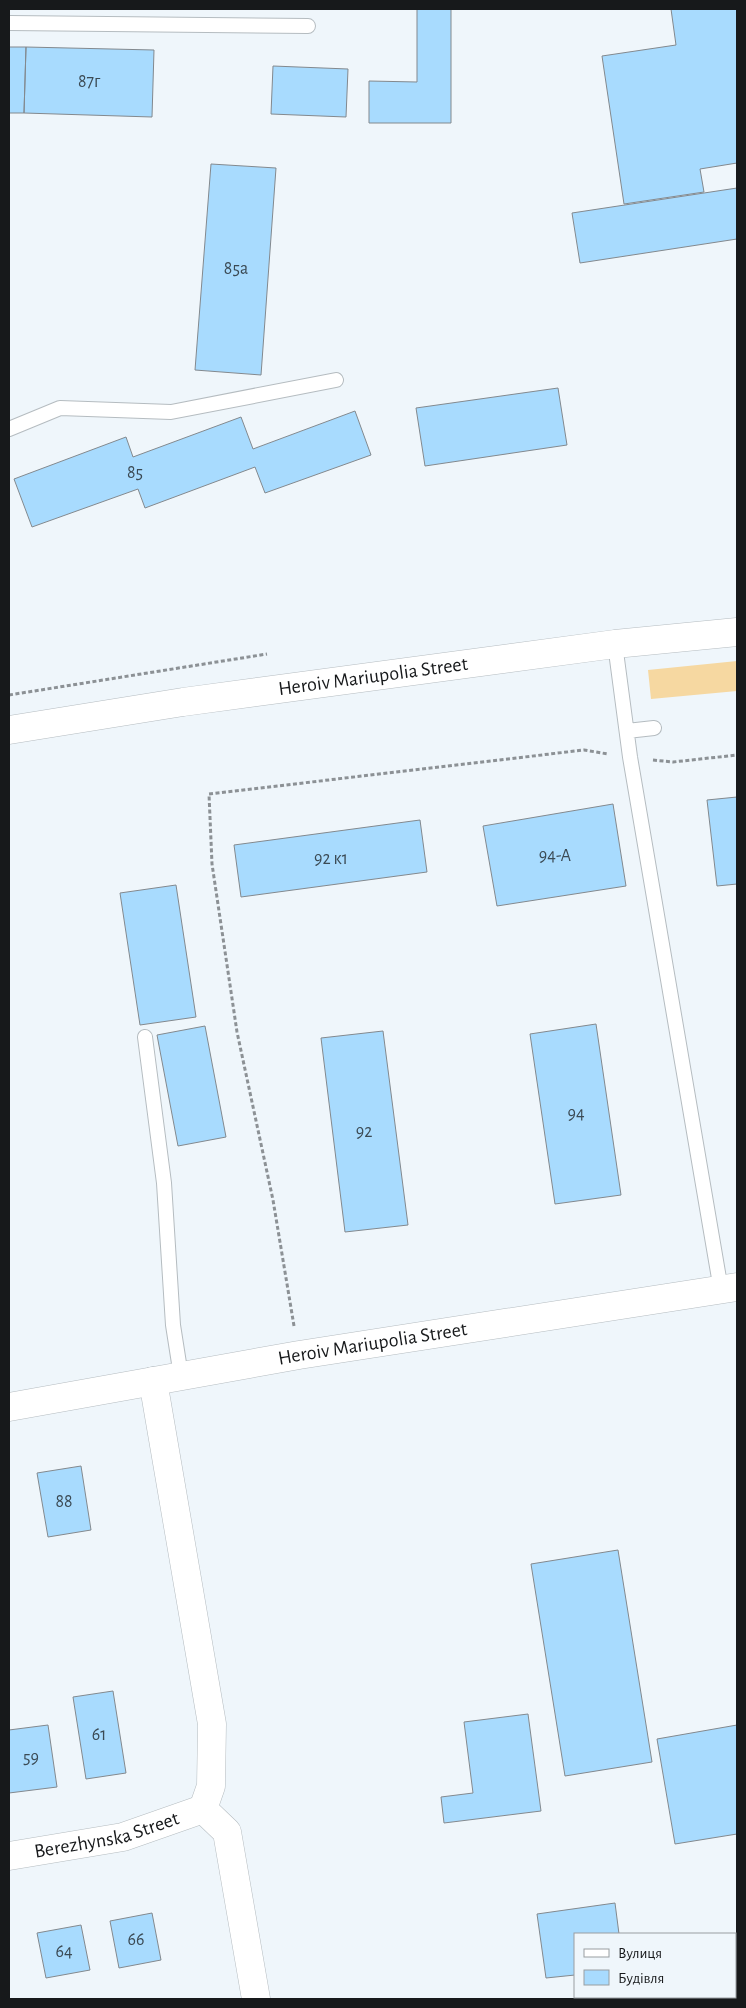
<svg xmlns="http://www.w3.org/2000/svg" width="746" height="2008" font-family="'Alegreya Sans',sans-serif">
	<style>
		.green { fill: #f6d8a1 }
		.building { fill: #a8dbfe; stroke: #83898e }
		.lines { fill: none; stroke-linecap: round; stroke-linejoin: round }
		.service-casing { stroke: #b5bcc0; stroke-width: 16 }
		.minor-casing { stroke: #b5bcc0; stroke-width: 29 }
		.secondary-casing { stroke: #b5bcc0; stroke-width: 29 }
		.path { stroke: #8c9195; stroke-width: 3; stroke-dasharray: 4 2.5; stroke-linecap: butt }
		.service { stroke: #fff; stroke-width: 14 }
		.minor { stroke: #fff; stroke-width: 28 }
		.secondary { stroke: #fff; stroke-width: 28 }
		.labels { text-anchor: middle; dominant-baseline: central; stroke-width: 4; stroke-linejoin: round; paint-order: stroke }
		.number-label { font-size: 18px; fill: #3b4a54 }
		.street-label { font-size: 20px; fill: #17191b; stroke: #eff6fb }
	</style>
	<rect width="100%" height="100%" fill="#eff6fb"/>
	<path class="green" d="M 737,661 L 737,691 L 651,699 L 648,670 Z"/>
	<path class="building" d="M 417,9 L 451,9 L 451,123 L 369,123 L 369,81 L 417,82 Z
		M 671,9 L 737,9 L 737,163 L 700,169 L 704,192 L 624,204 L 602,56 L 676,45 Z
		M 9,47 L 26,47 L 24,113 L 9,113 Z
		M 26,47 L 154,50 L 152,117 L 24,113 Z
		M 273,66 L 348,69 L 346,117 L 271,114 Z
		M 211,164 L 276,168 L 261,375 L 195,370 Z
		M 737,188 L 737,239 L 580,263 L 572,213 Z
		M 558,388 L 567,445 L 425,466 L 416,408 Z
		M 355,411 L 371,455 L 265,493 L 255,467 L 145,508 L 138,489 L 32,527 L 14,479 L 126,437 L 133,457 L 241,417 L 253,449 Z
		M 737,797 L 737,884 L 717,886 L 707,800 Z
		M 613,804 L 626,886 L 497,906 L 483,826 Z
		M 420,820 L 427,872 L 241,897 L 234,845 Z
		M 176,885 L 196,1017 L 140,1025 L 120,893 Z
		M 596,1024 L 621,1195 L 555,1204 L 530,1034 Z
		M 205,1026 L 226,1137 L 178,1146 L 157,1035 Z
		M 383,1031 L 408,1225 L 345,1232 L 321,1038 Z
		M 81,1466 L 91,1530 L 48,1537 L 37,1473 Z
		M 618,1550 L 652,1762 L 565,1776 L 531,1564 Z
		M 113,1691 L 126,1773 L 86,1779 L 73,1697 Z
		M 528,1714 L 541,1811 L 444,1823 L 441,1797 L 473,1793 L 464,1722 Z
		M 48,1725 L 57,1787 L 9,1793 L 9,1730 Z
		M 737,1725 L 737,1834 L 675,1844 L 657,1739 Z
		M 615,1903 L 619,1934 L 575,1934 L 575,1975 L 546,1978 L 537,1914 Z
		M 152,1913 L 161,1960 L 119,1968 L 110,1921 Z
		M 81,1925 L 90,1970 L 46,1978 L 37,1933 Z"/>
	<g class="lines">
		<defs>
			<path id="service" d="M 9,23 L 308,26
				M 9,429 L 60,408 L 171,412 L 336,380
				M 615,644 L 630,757 L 721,1290
				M 627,731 L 654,728
				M 145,1037 L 164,1183 L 173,1325 L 181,1376"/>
			<g id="minor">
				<path d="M 153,1381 L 212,1724 L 211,1786 L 203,1809 L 227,1832 L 256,1999"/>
				<path id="s1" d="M 9,1407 L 299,1355 L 737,1287"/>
				<path id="s2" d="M 9,1856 L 123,1837 L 203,1809"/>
			</g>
			<g id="secondary">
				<path id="s3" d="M 9,730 L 183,702 L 615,644 L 737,632"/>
			</g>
		</defs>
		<use href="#service" class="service-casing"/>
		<use href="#minor" class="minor-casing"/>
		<use href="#secondary" class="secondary-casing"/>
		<path class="path" d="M 9,695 L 267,654
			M 653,760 L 673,762 L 737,755
			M 294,1326 L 273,1200 L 237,1032 L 212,864 L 209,794 L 584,750 L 608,754"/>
		<use href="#service" class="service"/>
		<use href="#minor" class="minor"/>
		<use href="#secondary" class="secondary"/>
	</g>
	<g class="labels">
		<g class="number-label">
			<text x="89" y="82">87г</text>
			<text x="236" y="269">85а</text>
			<text x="135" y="473">85</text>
			<text x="555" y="856">94-А</text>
			<text x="331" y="859">92 к1</text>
			<text x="576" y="1114">94</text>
			<text x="364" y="1132">92</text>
			<text x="64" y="1502">88</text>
			<text x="99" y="1735">61</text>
			<text x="31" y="1758">59</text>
			<text x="136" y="1940">66</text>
			<text x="64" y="1952">64</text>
		</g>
		<g class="street-label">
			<text stroke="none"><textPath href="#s3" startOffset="368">Heroiv Mariupolia Street</textPath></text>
			<text stroke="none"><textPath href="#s1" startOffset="369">Heroiv Mariupolia Street</textPath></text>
			<text stroke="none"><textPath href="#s2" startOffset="100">Berezhynska Street</textPath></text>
		</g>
	</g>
	<rect width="746" height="2008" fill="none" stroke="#17191b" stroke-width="20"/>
	<rect x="574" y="1933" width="162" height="65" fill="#eff6fb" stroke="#999ea1"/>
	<rect x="584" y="1949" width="25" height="8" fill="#ffffff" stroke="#999ea1"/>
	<text x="618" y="1958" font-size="15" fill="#17191b">Вулиця</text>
	<rect x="584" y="1970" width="25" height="15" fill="#a8dbfe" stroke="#999ea1"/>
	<text x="618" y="1983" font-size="15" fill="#17191b">Будівля</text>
</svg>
